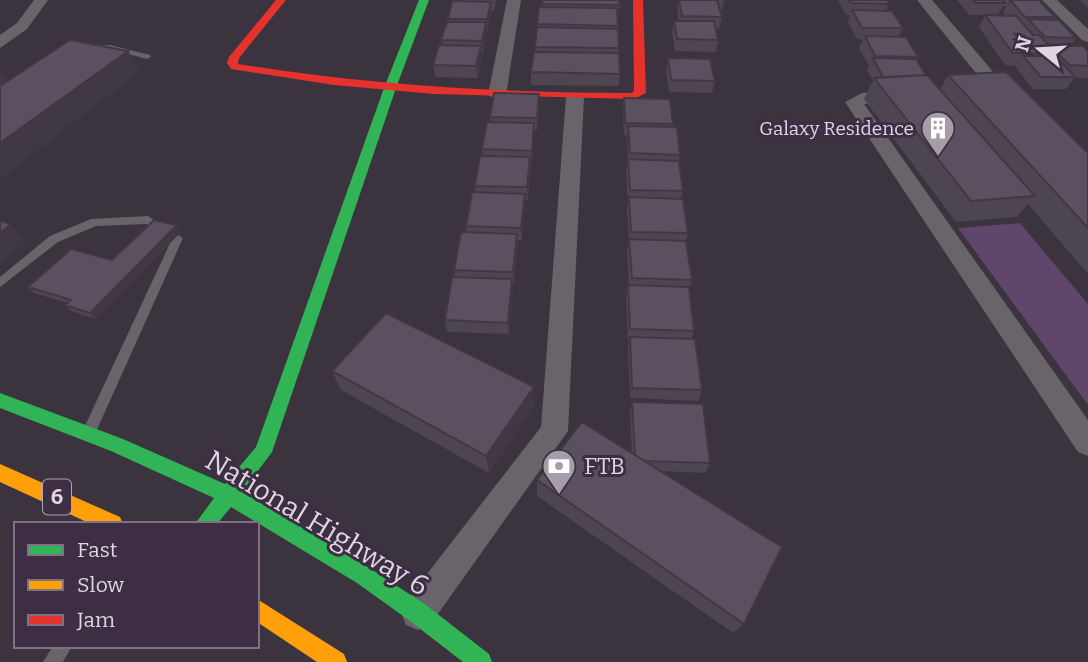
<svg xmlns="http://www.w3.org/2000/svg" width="1088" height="662" font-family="Bitter,serif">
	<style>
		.green { fill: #61466c }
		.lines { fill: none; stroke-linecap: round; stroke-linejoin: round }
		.lane { fill: #686469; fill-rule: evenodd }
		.street { fill: #686469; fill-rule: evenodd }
		.fast { fill: #30b455; fill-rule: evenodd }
		.slow { fill: #ff9f0a; fill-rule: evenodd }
		.jam { fill: #e5322d; fill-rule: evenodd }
		.wall { fill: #4e4552 }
		.shaded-wall { fill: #403842 }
		.building { fill: #5b505f; stroke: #403842; stroke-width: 2 }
		.labels { text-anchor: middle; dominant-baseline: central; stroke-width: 6; stroke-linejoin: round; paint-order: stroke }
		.far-poi-label { font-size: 19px; fill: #dfd6e3; stroke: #3d2e43; text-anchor: end }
		.shield { fill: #3d2e43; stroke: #aea4b3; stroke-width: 2 }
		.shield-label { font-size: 21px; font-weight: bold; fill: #dfd6e3 }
		.poi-label { font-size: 23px; fill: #dfd6e3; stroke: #3d2e43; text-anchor: start }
		.near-street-label { font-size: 28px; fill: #dfd6e3; stroke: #3d2e43 }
	</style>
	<rect width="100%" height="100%" fill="#3b333e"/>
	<path class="green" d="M 1020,223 L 1088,304 L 1088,405 L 958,228 Z"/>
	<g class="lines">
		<path class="lane" d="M 110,45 L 150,55 L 151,57 L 147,59 L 110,49 L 91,50 L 87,48 L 91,46 Z
			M 148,216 L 183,238 L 95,434 L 90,436 L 85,434 L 83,430 L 172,239 L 146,224 L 96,226 L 58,242 L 0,287 L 0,277 L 50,236 L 91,219 Z
			M 53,646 L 72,646 L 63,662 L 43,662 Z"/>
		<path class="street" d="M 34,0 L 48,0 L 27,29 L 0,48 L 0,35 L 17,23 Z
			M 507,0 L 521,0 L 506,95 L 497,100 L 488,95 Z
			M 917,0 L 932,0 L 995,74 L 997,78 L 995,82 L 983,82 Z
			M 1042,0 L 1057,0 L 1088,29 L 1088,42 L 1082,40 Z
			M 897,91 L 903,92 L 906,96 L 903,100 L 864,104 L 1088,420 L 1088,456 L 1078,452 L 845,102 L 862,93 Z
			M 575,92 L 584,97 L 568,431 L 430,625 L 418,630 L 406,625 L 401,613 L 406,601 L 541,427 L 566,97 Z"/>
		<path class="fast" d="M 419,0 L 429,0 L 396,88 L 272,452 L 242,492 L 371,569 L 426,605 L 489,654 L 492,662 L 463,662 L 410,621 L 357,583 L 231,507 L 217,524 L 195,524 L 214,498 L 111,451 L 0,408 L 0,393 L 123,439 L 225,484 L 256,447 L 384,88 Z"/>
		<path class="slow" d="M 0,464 L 120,517 L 123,524 L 91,524 L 0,482 Z
			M 257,599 L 344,654 L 347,662 L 317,662 L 257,622 Z"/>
		<path class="jam" d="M 276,0 L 286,0 L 239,58 L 238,64 C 369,85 500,93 632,93 L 634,91 L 633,0 L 643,0 L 646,93 L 634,99 L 434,94 L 334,85 L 231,69 L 227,63 L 229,57 Z"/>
	</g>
	<path class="wall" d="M 456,0 L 496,0 L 494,11 L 491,11 L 483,53 L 481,53 L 482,58 L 478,78 L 435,77 L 433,65 L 442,45 L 441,40 L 448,22 L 448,19 Z
		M 542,0 L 620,5 L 618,17 L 620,74 L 619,86 L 531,85 L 531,72 L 535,52 L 539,7 L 542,7 Z
		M 679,0 L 724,0 L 722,10 L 720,10 L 722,17 L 719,29 L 716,29 L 718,40 L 716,52 L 675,51 L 672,32 L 674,21 L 679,21 L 677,11 Z
		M 838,0 L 887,0 L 889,4 L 886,11 L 903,28 L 899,37 L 918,57 L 917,60 L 926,75 L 940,90 L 948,75 L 1088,153 L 1088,274 L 1028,204 L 1017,217 L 956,222 L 864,99 L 873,81 L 867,70 L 869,66 L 859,48 L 863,40 L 857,39 L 848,22 L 850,15 L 846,15 Z
		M 957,0 L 1030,0 L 1055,17 L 1053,20 L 1076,38 L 1071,46 L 1088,51 L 1088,78 L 1074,78 L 1066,89 L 1033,89 L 1016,68 L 1017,66 L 1005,65 L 979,27 L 985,15 L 1006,16 L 1003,12 L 1006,6 L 1003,6 L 998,15 L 969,15 Z
		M 1079,0 L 1088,0 L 1088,8 Z
		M 668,58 L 715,81 L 712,93 L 669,92 L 666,70 Z
		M 624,98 L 673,124 L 673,127 L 680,155 L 679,162 L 683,191 L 681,199 L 688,233 L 686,241 L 692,280 L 689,289 L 694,331 L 692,339 L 702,390 L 698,401 L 630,398 L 628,348 L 629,341 L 628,341 L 626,297 L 628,285 L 629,285 L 627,251 L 629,240 L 627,210 L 628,202 L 626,171 L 628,159 L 627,135 L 624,135 L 623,110 Z
		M 539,106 L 537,130 L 534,130 L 528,200 L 525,200 L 522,240 L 517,240 L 514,284 L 512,284 L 513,291 L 509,334 L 447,332 L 445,320 L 455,277 L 454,270 L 466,232 L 466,226 L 475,192 L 475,186 L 483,156 L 482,149 L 490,122 L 490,117 Z
		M 181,232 L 95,319 L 71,311 L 65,305 L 67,303 L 34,293 L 28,287 L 112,260 Z
		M 332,371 L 534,387 L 534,405 L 489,473 L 341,390 Z
		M 632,402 L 710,463 L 705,473 L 660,471 L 744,624 L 733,633 L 537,496 L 537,480 L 632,453 L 630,412 Z"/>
	<path class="shaded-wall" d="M 491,2 L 491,14 L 488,31 L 487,19 Z
		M 486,22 L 487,34 L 483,53 L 482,41 Z
		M 481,46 L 482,58 L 478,78 L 476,66 Z
		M 128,51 L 140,72 L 0,179 L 0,143 Z
		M 0,69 L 11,84 L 0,91 Z
		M 539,94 L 539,106 L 537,130 L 537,118 Z
		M 534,123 L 534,135 L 532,163 L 532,151 Z
		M 530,157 L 530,169 L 528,200 L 527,187 Z
		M 525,194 L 525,206 L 522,240 L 521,228 Z
		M 11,224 L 27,242 L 0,264 L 0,233 Z
		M 177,225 L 181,232 L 95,319 L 90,313 Z
		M 517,234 L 518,246 L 514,284 L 513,272 Z
		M 512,279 L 513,291 L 509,334 L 508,323 Z
		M 534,387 L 534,405 L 489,473 L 486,456 Z"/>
	<path class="building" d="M 542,0 L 619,0 L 620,5 L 542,4 Z
		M 679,0 L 717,0 L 722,17 L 682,16 Z
		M 849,0 L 887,0 L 889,4 L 851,3 Z
		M 973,0 L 1002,0 L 1005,3 L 976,3 Z
		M 1010,0 L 1039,0 L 1055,17 L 1025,17 Z
		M 452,1 L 491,2 L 487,19 L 448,19 Z
		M 539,7 L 617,8 L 618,26 L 537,24 Z
		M 852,10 L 892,11 L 903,28 L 862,28 Z
		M 985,15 L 1016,16 L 1033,35 L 1039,35 L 1057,54 L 1013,53 Z
		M 1028,19 L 1059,20 L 1076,38 L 1045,37 Z
		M 674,21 L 714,21 L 718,40 L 677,39 Z
		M 447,22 L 486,22 L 482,41 L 441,40 Z
		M 537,27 L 618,29 L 619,48 L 535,47 Z
		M 865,36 L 906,37 L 918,57 L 875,56 Z
		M 70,40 L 128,51 L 0,143 L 0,86 Z
		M 439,45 L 481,46 L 476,66 L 433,65 Z
		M 1051,46 L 1083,46 L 1088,51 L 1088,66 L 1069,65 Z
		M 534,52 L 619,53 L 620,74 L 531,72 Z
		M 1023,56 L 1056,56 L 1075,77 L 1041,77 Z
		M 668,58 L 710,59 L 715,81 L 671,80 Z
		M 873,58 L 916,59 L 926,75 L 883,77 Z
		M 1006,72 L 1088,153 L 1088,228 L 948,75 Z
		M 927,75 L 1035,196 L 971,201 L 874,78 Z
		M 494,93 L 539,94 L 537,118 L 490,117 Z
		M 624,98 L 670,99 L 673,124 L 625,123 Z
		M 487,122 L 534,123 L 532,151 L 482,149 Z
		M 628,126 L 677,127 L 680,155 L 630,153 Z
		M 480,156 L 530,157 L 527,187 L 475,186 Z
		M 628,159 L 679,161 L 683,191 L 630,190 Z
		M 472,192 L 525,194 L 521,228 L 466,226 Z
		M 629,197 L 683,199 L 688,233 L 631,232 Z
		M 154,220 L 177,225 L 90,313 L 65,305 L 71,300 L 28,287 L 71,249 L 112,260 Z
		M 0,221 L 11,224 L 0,233 Z
		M 461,232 L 517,234 L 513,272 L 454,270 Z
		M 629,239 L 686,241 L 692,280 L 632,278 Z
		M 452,277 L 512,279 L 508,323 L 445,320 Z
		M 628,285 L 689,287 L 694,331 L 630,329 Z
		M 386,313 L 534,387 L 486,456 L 332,371 Z
		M 630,337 L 695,339 L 702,390 L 632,388 Z
		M 632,402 L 703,404 L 710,463 L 645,461 L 635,455 Z
		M 582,422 L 782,547 L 744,624 L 537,480 Z"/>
	<defs>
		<symbol id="building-pin" viewBox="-11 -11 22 30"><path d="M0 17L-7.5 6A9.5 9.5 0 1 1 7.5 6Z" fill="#a69da9" stroke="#3d2e43"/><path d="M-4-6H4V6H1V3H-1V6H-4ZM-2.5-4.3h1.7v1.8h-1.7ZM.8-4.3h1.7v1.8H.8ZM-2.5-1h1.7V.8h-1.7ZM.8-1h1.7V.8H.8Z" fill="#fff"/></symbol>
		<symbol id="bank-pin" viewBox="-11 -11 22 30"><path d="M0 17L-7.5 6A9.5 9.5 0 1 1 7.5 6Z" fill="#a69da9" stroke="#3d2e43"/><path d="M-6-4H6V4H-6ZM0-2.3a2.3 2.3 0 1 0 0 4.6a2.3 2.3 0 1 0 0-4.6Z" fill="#fff"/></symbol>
	</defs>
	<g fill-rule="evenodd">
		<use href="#building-pin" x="919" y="109" width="38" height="52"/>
		<use href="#bank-pin" x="540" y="447" width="38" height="52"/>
	</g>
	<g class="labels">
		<g class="far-poi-label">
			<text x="914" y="128">Galaxy Residence</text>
		</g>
		<rect class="shield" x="43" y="479.5" width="28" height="35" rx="5"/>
		<g class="shield-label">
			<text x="57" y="497">6</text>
		</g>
		<g class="poi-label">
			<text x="584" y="466">FTB</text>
		</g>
		<g class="near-street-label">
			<text transform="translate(317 523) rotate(31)">National Highway 6</text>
		</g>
	</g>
	<rect x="14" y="522" width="245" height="126" fill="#3d2e43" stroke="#7e7183" stroke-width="2"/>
	<rect x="28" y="545" width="35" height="10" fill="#30b455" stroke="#7e7183" stroke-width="2"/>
	<text x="77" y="557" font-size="21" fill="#dfd6e3">Fast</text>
	<rect x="28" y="580" width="35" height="10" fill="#ff9f0a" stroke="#7e7183" stroke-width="2"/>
	<text x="77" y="592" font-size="21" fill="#dfd6e3">Slow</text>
	<rect x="28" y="615" width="35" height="10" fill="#e5322d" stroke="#7e7183" stroke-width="2"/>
	<text x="77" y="627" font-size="21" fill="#dfd6e3">Jam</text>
	<g transform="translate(1039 49) rotate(288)" stroke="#3d2e43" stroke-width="5" paint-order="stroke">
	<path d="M0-5L12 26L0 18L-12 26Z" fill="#dfd6e3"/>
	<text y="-10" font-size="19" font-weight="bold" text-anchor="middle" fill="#dfd6e3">N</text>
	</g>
</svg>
